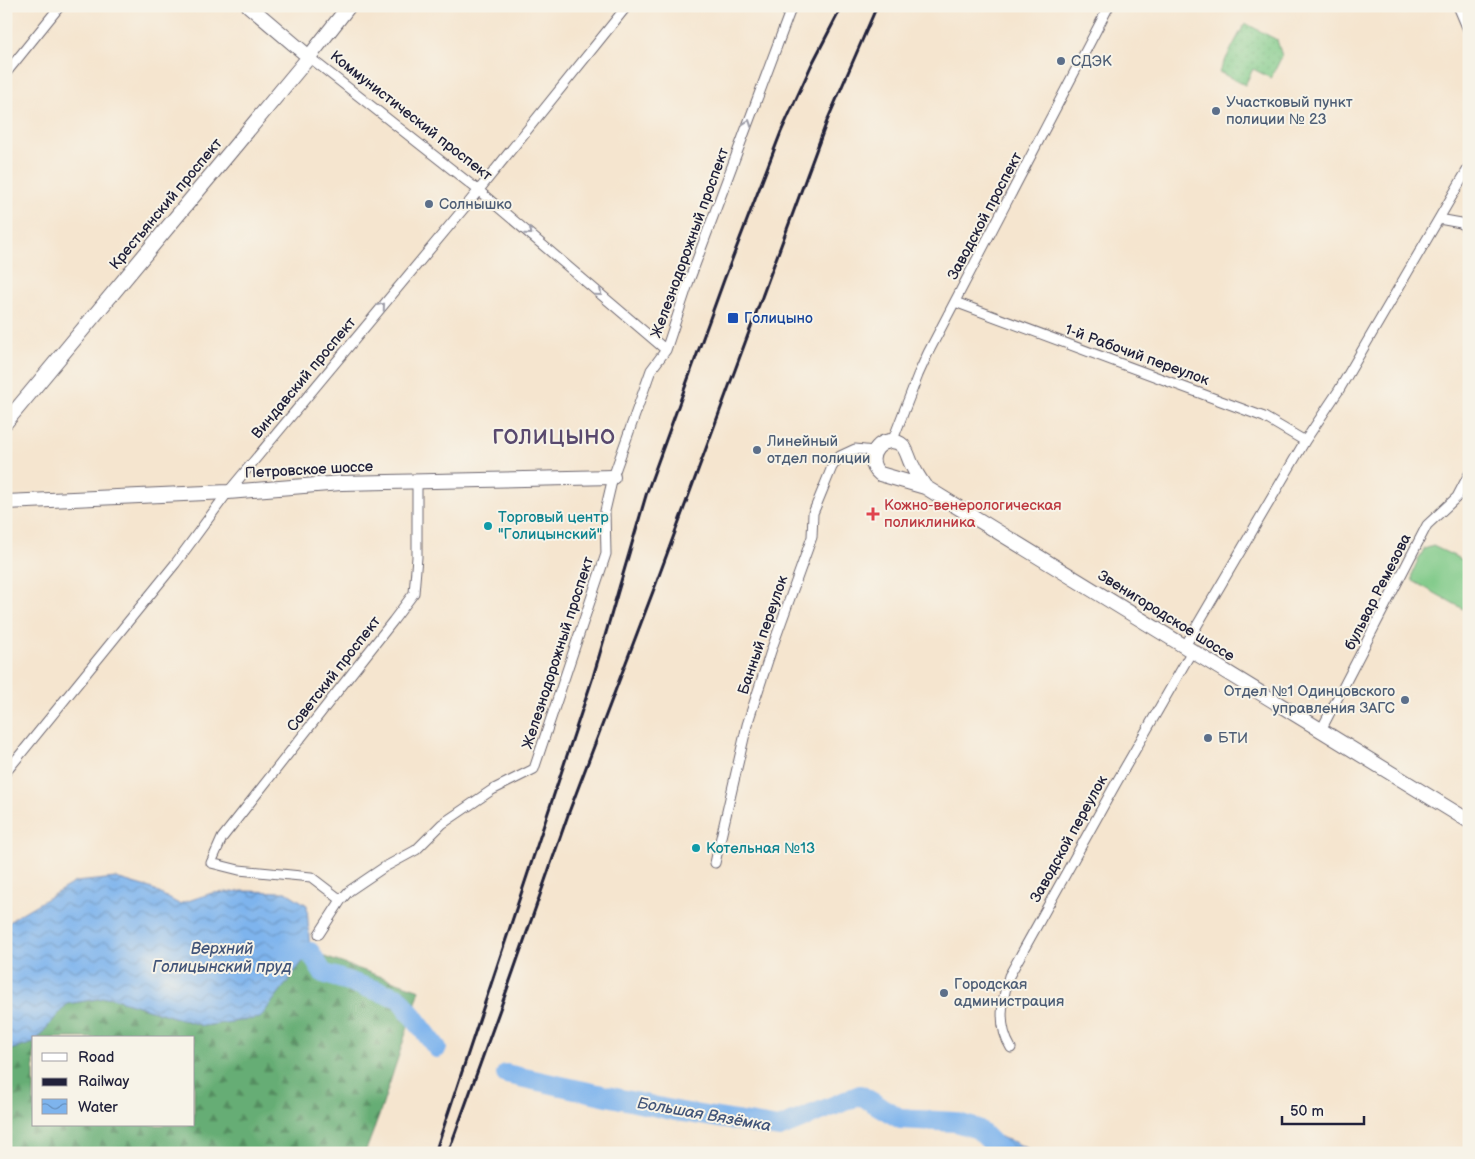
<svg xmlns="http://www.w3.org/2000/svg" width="1475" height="1159" font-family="'Balsamiq Sans',sans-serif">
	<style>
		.grass { fill: url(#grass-dots); stroke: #507661 }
		.forest { fill: url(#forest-firs); stroke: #446858 }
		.garden { fill: #7ec987; stroke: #507661 }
		.water { fill: url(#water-waves); stroke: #506b94 }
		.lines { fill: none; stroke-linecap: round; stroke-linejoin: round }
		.river { stroke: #7eb4ed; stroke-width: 20 }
		.street-casing { stroke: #6c666f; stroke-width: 11 }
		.secondary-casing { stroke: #6c666f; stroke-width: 16 }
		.street { stroke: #fff; stroke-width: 9 }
		.secondary { stroke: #fff; stroke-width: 14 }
		.rail { stroke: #22223b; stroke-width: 3 }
		.oneway { stroke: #9c9ca7 }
		.service-dot { fill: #5c6f8a; stroke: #f7f3e8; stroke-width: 2 }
		.transit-dot { fill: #1a4fb4; stroke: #f7f3e8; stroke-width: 2 }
		.health-dot { fill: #e0444e; stroke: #f7f3e8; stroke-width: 2 }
		.culture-dot { fill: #0f9aa8; stroke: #f7f3e8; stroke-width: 2 }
		.labels { text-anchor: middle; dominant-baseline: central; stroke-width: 4; stroke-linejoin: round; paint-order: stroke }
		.service-label { font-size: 15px; fill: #4e5e75; stroke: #f7f3e8; text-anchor: start }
		.street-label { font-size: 15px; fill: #22223b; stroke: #f7f3e8 }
		.transit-label { font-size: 15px; fill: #164399; stroke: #f7f3e8; text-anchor: start }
		.health-label { font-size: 15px; fill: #be3a42; stroke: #f7f3e8; text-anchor: start }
		.culture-label { font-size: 15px; fill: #0d838f; stroke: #f7f3e8; text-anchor: start }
		.water-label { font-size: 16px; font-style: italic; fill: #425579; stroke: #f7f3e8 }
		.district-label { font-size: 20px; font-weight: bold; letter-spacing: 1px; fill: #59496e; stroke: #f7f3e8 }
	</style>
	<defs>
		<pattern id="grass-dots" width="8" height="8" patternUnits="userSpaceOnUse" patternTransform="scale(1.25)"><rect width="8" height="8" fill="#7ec987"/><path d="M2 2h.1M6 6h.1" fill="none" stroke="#6dac75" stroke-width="1.8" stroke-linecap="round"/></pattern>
		<pattern id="forest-firs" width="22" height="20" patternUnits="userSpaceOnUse" patternTransform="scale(1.25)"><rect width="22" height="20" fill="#66ad74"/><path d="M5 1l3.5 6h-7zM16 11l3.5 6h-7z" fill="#548c60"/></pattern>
		<pattern id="water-waves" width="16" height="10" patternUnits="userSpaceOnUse" patternTransform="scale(1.25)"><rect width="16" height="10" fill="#7eb4ed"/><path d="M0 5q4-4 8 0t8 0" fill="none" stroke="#6792c1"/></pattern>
	</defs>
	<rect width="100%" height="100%" fill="#f7f3e8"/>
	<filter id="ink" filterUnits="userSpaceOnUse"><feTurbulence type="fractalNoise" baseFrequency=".02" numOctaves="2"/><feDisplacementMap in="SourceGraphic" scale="10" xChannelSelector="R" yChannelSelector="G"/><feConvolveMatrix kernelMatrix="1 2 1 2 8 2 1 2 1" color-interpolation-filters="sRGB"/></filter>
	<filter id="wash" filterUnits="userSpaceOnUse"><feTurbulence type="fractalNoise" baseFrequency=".0096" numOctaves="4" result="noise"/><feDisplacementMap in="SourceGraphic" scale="20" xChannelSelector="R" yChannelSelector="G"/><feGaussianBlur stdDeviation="1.12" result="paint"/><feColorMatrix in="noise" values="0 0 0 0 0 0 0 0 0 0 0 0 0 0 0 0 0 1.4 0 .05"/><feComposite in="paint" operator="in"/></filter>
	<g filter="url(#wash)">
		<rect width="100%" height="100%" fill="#f5e5cf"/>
		<path class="grass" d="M 1245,23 L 1277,40 L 1282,56 L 1271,78 L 1253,69 L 1245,85 L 1219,72 Z"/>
		<path class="forest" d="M 310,952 L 420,990 L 379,1116 L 365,1153 L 6,1153 L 6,1051 L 34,1043 L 34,1125 L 194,1125 L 194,1038 L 38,1038 L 67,1004 L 109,997 L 203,1026 L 259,1018 Z"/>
		<path class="garden" d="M 1433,546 L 1469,563 L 1469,612 L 1413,581 C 1410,571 1420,558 1424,549 Z"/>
		<path class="water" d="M 116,878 L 150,888 L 179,904 L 212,893 L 244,891 L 286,892 L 307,905 L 310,952 L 260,1018 L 203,1026 L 109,997 L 67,1004 L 38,1038 L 34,1038 L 34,1043 L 6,1051 L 6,925 L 17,916 L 75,882 Z
			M 978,1129 L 1014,1142 L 1037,1153 L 988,1153 L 983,1148 Z"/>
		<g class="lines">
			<path class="river" d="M 284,951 L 310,952 L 323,973 L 399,998 L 437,1048
				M 506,1074 L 676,1111 L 779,1128 L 860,1095 L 901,1119 L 955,1122 L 978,1129 L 1002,1153"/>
		</g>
	</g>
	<g filter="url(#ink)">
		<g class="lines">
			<defs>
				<path id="street" d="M 1458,6 L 1469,32
					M 309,57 L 478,190 L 666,350
					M 6,73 L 60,6
					M 1439,219 L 1461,223 L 1469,231
					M 955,302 L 1264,417 L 1305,441
					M 892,442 L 918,375 L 928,353 L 1109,6
					M 1185,646 L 1305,441 L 1339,390 L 1469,167
					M 1321,730 L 1427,525 L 1457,497 L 1469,474
					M 6,772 L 175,564 L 228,492 L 470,201 L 627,6
					M 715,863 L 747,725 L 772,648 L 812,537 L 813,513 L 816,506 L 832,467 L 840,456 L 855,449 L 874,451
					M 341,900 L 311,877 L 239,870 L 211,863 L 222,838 L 393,621 L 414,593 L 417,557 L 417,482
					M 319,934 L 341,900 L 349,891 L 383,868 L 416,850 L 442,824 L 492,790 L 534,769 L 606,554 L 605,511 L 613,477 L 651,370 L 666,350 L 689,281 L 792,6
					M 1011,1048 C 997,1025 1002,1000 1009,976 L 1115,785 L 1192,651"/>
				<path id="secondary" d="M 249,6 L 309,57
					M 6,422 L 309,57 L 349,6
					M 925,487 C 921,481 916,474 913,467 C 909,461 908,452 903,446 C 885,430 860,457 880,474 L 925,487 L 1469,821
					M 6,502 L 228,492 L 341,483 L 613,477"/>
			</defs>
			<use href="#street" class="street-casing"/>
			<use href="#secondary" class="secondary-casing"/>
			<use href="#street" class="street"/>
			<use href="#secondary" class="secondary"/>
			<path class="rail" d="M 435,1153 L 593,677 L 647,492 L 724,280 L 781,132 L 811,66 L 842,6
				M 448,1153 L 504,998 L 569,812 L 657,581 L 827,121 L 877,6"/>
		</g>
		<defs><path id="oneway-chevron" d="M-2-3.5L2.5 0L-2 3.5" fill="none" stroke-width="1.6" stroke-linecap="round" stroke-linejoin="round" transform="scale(1.25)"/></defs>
		<g class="oneway">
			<use href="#oneway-chevron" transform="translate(748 123) rotate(-70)"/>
			<use href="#oneway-chevron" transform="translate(529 232) rotate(40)"/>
			<use href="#oneway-chevron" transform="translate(599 293) rotate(41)"/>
			<use href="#oneway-chevron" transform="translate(382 306) rotate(-50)"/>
		</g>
	</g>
	<g class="service-dot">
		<circle cx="1061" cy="61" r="5"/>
		<circle cx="1216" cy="111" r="5"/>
		<circle cx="429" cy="204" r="5"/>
		<circle cx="757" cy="450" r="5"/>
		<circle cx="1405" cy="700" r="5"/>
		<circle cx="1208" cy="738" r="5"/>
		<circle cx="944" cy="993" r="5"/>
	</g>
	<rect class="transit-dot" x="727" y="312" width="12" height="12" rx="2.5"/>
	<path class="health-dot" d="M870.5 506.5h5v5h5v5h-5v5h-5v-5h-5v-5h5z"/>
	<g class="culture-dot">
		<circle cx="488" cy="526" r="5"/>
		<circle cx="696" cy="848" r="5"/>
	</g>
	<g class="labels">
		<g class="service-label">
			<text x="1071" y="61">СДЭК</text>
			<text x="1226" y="102">Участковый пункт<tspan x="1226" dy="17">полиции № 23</tspan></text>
			<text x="439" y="204">Солнышко</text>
			<text x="767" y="441">Линейный<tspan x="767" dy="17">отдел полиции</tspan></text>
			<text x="1395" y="691" text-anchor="end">Отдел №1 Одинцовского<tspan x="1395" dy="17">управления ЗАГС</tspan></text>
			<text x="1218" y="738">БТИ</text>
			<text x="954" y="984">Городская<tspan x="954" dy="17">администрация</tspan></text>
		</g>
		<g class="street-label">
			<text transform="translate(411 116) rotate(38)">Коммунистический проспект</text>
			<text transform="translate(166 204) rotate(-50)">Крестьянский проспект</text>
			<text transform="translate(985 216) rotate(-62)">Заводской проспект</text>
			<text transform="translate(690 243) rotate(-70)">Железнодорожный проспект</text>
			<text transform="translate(1137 355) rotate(20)">1-й Рабочий переулок</text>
			<text transform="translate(304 378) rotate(-50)">Виндавский проспект</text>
			<text transform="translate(309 470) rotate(-3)">Петровское шоссе</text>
			<text transform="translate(1378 592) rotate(-63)">бульвар Ремезова</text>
			<text transform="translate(1166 616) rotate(32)">Звенигородское шоссе</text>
			<text transform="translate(763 635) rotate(-71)">Банный переулок</text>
			<text transform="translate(558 653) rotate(-72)">Железнодорожный проспект</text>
			<text transform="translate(334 674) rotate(-52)">Советский проспект</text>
			<text transform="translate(1069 839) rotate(-61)">Заводской переулок</text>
		</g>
		<g class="transit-label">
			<text x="744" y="318">Голицыно</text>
		</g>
		<g class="health-label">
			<text x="884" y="505">Кожно-венерологическая<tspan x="884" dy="17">поликлиника</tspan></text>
		</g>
		<g class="culture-label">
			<text x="498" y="517">Торговый центр<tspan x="498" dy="17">"Голицынский"</tspan></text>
			<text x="706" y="848">Котельная №13</text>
		</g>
		<g class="water-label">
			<text x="222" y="949">Верхний<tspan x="222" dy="18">Голицынский пруд</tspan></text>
			<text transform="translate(704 1115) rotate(10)">Большая Вязёмка</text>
		</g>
		<g class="district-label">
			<text x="554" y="438">ГОЛИЦЫНО</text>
		</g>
	</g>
	<rect width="1475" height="1159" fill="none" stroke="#f7f3e8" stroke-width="25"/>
	<rect x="32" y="1036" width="162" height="90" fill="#f7f3e8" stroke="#a29fa3"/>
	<rect x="42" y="1053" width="25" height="8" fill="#ffffff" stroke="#a29fa3"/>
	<text x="78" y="1062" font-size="15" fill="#22223b">Road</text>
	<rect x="42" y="1078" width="25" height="8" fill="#22223b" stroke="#a29fa3"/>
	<text x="78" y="1086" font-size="15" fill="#22223b">Railway</text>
	<rect x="42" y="1099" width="25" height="15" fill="url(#water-waves)" stroke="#a29fa3"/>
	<text x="78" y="1112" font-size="15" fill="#22223b">Water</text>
	<path d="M1282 1116v8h82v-8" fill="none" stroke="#22223b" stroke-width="2.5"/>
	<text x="1290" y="1116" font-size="15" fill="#22223b" stroke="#f7f3e8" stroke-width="4" paint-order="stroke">50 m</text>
</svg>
